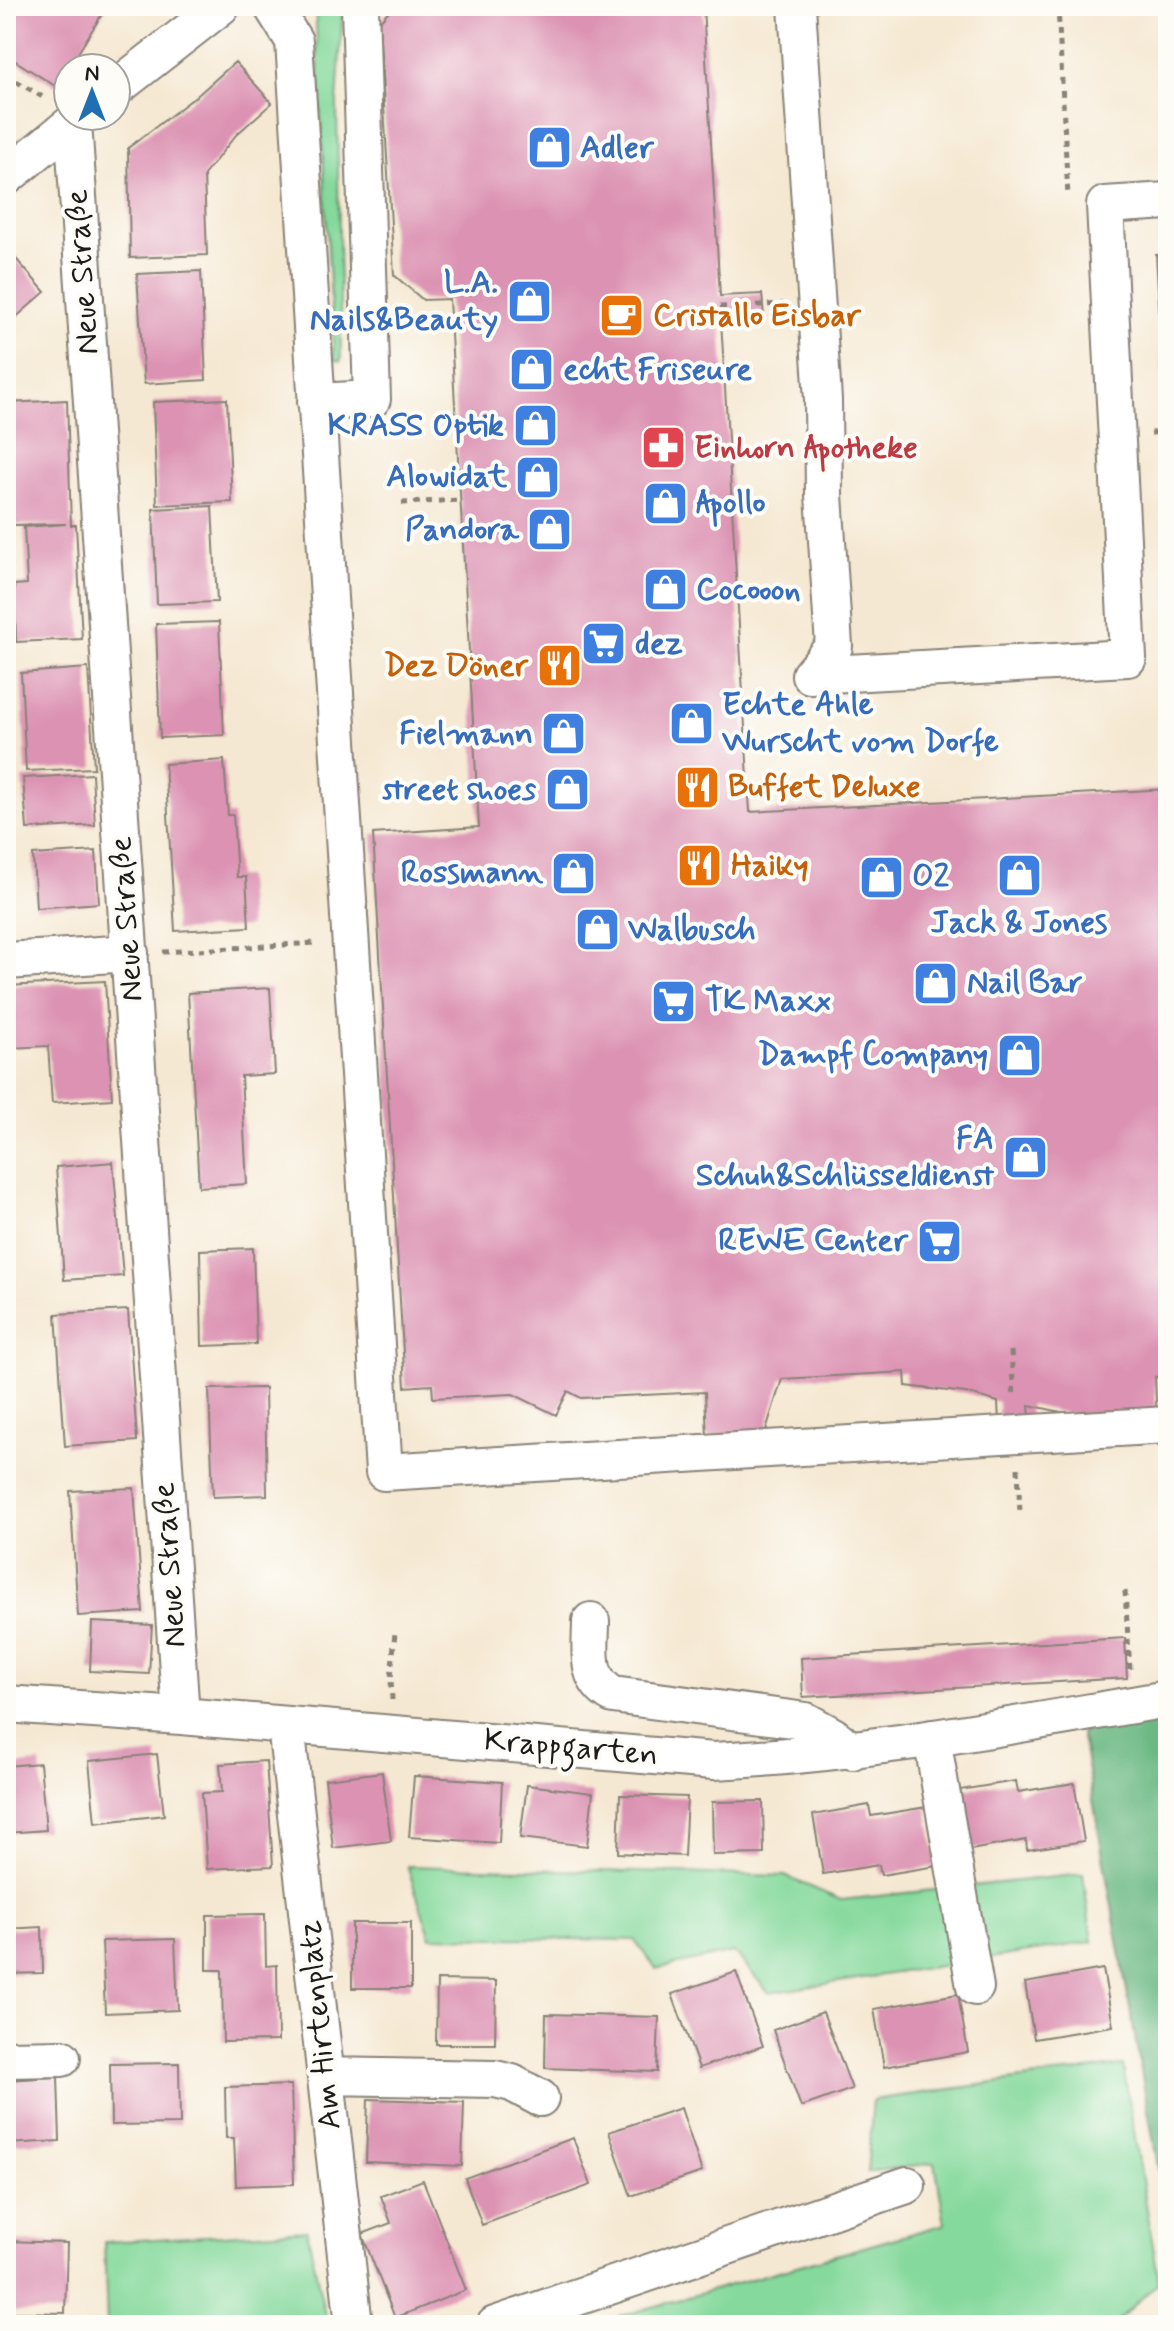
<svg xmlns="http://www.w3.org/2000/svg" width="1174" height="2331" font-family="Mynerve,sans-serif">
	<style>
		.green { fill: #85d99c; stroke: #507a5c; stroke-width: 2 }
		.forest { fill: #6cb984; stroke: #446a50; stroke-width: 2 }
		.building { fill: #dc92b2 }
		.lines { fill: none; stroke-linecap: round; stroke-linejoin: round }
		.minor-casing { stroke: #888277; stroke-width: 40 }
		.path { stroke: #888277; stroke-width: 5; stroke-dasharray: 6 6; stroke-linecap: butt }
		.minor { stroke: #fff; stroke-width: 36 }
		.labels { text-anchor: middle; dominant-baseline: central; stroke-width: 8; stroke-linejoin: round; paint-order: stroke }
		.shop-label { font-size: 32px; font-weight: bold; fill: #366cbe; stroke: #fdfcf7; text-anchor: start }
		.street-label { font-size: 32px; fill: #1c1c1c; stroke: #fdfcf7 }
		.food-label { font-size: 32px; font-weight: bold; fill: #c56008; stroke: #fdfcf7; text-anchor: start }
		.health-label { font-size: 32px; font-weight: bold; fill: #be3a42; stroke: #fdfcf7; text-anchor: start }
	</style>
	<rect width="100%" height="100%" fill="#fdfcf7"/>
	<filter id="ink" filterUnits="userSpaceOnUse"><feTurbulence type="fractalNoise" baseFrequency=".0125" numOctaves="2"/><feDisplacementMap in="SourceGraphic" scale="16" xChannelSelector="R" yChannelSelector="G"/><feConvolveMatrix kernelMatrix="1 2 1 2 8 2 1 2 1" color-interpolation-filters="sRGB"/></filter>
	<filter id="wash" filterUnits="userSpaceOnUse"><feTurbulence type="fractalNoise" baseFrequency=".006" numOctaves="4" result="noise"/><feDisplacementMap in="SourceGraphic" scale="32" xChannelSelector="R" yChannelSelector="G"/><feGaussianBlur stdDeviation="1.8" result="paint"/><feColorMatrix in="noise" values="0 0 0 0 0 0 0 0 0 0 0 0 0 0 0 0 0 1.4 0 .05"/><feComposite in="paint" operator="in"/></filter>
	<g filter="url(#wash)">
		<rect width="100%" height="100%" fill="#f5e8d2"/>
		<path class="green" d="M 315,6 L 343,6 L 337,104 L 341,361 L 334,360 Z
			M 407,1866 L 785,1876 L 841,1900 L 1083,1874 L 1092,1942 L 769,1993 L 734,1952 L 656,1969 L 634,1940 L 431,1937 Z
			M 1123,2065 L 1159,2282 L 1113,2325 L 596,2323 L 945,2224 L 935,2163 L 867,2172 L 873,2100 Z
			M 307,2230 L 327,2325 L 107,2325 L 104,2242 Z"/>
		<path class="forest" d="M 1168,1716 L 1168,2223 L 1081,1732 Z"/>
		<g id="blocks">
			<path class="building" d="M 6,6 L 107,6 L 57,87 L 6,55 Z
				M 393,6 L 703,6 L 720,296 L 762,294 L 764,317 L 721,320 L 750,812 L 1168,789 L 1168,1369 L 1165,1376 L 1155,1377 L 1157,1421 L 1102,1421 L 1029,1405 L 1030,1421 L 999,1423 L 998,1402 L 966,1393 L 906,1386 L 905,1372 L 782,1379 L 765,1433 L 707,1437 L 705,1392 L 581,1398 L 568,1391 L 556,1415 L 513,1394 L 433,1398 L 432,1385 L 405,1387 L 373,834 L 479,827 L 449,299 L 423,300 L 394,275 L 379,22 Z
				M 235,62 L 272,103 L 236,135 L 204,175 L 207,255 L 130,258 L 128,148 L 199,94 Z
				M 10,252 L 45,292 L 6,326 L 6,255 Z
				M 1168,254 L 1168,425 L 1166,425 L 1156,255 Z
				M 201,271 L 206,380 L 144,384 L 137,274 Z
				M 227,399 L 232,502 L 157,505 L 153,402 Z
				M 67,400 L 71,525 L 76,525 L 82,639 L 16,642 L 14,585 L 27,584 L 24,527 L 66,524 L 11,525 L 7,403 Z
				M 212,506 L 217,602 L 157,604 L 153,509 Z
				M 219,622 L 224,735 L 160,738 L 156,624 Z
				M 88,668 L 94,768 L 26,771 L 21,673 Z
				M 224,760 L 228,815 L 233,815 L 237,877 L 246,877 L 249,927 L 175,931 L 165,764 Z
				M 92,774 L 95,825 L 27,829 L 23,778 Z
				M 96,851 L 99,903 L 36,908 L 33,855 Z
				M 105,981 L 112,1099 L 52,1103 L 48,1046 L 9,1048 L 6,986 Z
				M 270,988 L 275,1074 L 241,1076 L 247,1184 L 199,1187 L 188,993 Z
				M 113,1162 L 123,1276 L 64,1280 L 56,1167 Z
				M 253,1248 L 256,1344 L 202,1346 L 200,1250 Z
				M 128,1310 L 137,1441 L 65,1446 L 56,1314 Z
				M 265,1388 L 267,1495 L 213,1497 L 209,1389 Z
				M 134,1488 L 143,1612 L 78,1616 L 70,1491 Z
				M 92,1622 L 152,1625 L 149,1674 L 90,1671 Z
				M 1125,1638 L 1127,1678 L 803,1697 L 801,1658 Z
				M 157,1754 L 164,1815 L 95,1823 L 89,1761 Z
				M 266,1761 L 273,1866 L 207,1869 L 202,1793 L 222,1792 L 220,1764 Z
				M 40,1763 L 46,1830 L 6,1833 L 6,1766 Z
				M 382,1772 L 391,1841 L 333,1848 L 325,1779 Z
				M 414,1776 L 502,1782 L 499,1843 L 409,1837 Z
				M 1016,1781 L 1018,1792 L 1074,1783 L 1084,1841 L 1027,1850 L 1026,1840 L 970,1850 L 960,1790 Z
				M 527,1785 L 593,1793 L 587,1846 L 520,1838 Z
				M 620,1795 L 687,1797 L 684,1856 L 618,1853 Z
				M 763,1801 L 764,1854 L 713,1855 L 712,1802 Z
				M 869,1805 L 871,1816 L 927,1807 L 937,1866 L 881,1875 L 879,1865 L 823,1874 L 813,1815 Z
				M 265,1914 L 266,1966 L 277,1965 L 278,2041 L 223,2042 L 222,1970 L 207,1970 L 207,1915 Z
				M 352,1923 L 411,1923 L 411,1988 L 352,1988 Z
				M 42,1927 L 43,1973 L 6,1974 L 6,1929 Z
				M 175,1939 L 178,2010 L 105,2013 L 102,1941 Z
				M 1103,1969 L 1113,2026 L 1034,2039 L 1025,1983 Z
				M 736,1972 L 763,2046 L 699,2068 L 672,1994 Z
				M 437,1980 L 496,1981 L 495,2044 L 436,2044 Z
				M 958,1994 L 968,2052 L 884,2067 L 874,2009 Z
				M 823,2012 L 852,2089 L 801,2107 L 773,2030 Z
				M 546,2014 L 659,2017 L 657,2072 L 545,2068 Z
				M 179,2063 L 180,2124 L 111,2125 L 110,2064 Z
				M 58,2077 L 60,2141 L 6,2144 L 6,2080 Z
				M 291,2085 L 294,2184 L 236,2186 L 234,2138 L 226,2138 L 225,2087 Z
				M 368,2099 L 464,2102 L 462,2166 L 366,2162 Z
				M 681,2108 L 702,2172 L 631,2196 L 609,2132 Z
				M 573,2138 L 591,2185 L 482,2225 L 465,2178 Z
				M 423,2180 L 466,2290 L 395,2318 L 362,2234 L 391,2223 L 381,2196 Z
				M 6,2241 L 67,2243 L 65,2313 L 6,2312 Z"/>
		</g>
	</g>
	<g filter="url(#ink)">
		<use href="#blocks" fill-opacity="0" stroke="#888277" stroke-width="2"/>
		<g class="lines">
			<defs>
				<path id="minor" d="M 272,6 L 294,41 L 384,1472 L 1168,1425
					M 797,6 L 823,400 L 824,495 L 834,646 L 810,675 L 1128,658 L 1105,205 L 1168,201
					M 116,88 L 221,6
					M 73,122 L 181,1716
					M 6,177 L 81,116
					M 316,402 L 372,399 L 360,6
					M 6,961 L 130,953
					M 591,1621 C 591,1650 584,1679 613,1695 L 806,1721 L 833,1736 L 852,1751
					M 6,1704 L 181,1716 L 714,1761 C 867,1754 1017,1724 1168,1699
					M 286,1726 L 354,2325
					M 932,1738 L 975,1987
					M 6,2059 L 62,2058
					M 326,2076 L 495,2079 L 512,2083 L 540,2098
					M 495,2325 L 907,2185"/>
			</defs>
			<use href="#minor" class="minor-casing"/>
			<path class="path" d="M 1058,6 L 1068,197
				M 6,75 L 46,99
				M 720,307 L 783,304
				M 1151,433 L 1166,432
				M 402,503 L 460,500
				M 163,952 L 316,943
				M 1011,1351 L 1014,1398
				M 1018,1468 L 1020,1513
				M 1125,1591 L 1130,1670
				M 392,1700 L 391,1679 L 395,1632
				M 1163,2325 L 1168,2320"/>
			<use href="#minor" class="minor"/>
		</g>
	</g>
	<defs>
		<symbol id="shop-square" viewBox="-11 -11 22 22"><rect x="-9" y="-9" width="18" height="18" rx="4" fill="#3f7fe0" stroke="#fdfcf7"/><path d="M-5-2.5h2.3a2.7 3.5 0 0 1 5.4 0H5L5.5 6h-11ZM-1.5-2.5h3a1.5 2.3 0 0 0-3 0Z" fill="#fff"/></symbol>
		<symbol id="cafe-square" viewBox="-11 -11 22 22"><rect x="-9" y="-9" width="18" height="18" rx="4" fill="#e8710a" stroke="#fdfcf7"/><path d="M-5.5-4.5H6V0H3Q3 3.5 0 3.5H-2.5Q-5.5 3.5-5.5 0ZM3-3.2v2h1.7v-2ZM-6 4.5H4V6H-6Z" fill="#fff"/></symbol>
		<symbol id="pharmacy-square" viewBox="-11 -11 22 22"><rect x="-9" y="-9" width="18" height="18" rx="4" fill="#e0444e" stroke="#fdfcf7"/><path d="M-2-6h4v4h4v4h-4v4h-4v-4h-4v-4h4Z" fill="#fff"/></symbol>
		<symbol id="supermarket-square" viewBox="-11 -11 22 22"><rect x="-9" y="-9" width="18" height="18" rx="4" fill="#3f7fe0" stroke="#fdfcf7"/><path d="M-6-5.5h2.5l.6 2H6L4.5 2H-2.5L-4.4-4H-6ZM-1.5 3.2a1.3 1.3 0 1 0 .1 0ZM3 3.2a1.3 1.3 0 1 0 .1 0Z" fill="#fff"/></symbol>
		<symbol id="restaurant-square" viewBox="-11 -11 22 22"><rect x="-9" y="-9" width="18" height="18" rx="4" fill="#e8710a" stroke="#fdfcf7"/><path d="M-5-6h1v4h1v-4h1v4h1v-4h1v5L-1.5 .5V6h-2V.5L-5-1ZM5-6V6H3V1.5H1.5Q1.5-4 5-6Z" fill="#fff"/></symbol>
	</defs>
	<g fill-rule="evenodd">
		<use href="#shop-square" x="524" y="122" width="51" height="51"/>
		<use href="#shop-square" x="504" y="276" width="51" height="51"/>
		<use href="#cafe-square" x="596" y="290" width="51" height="51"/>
		<use href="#shop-square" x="506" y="344" width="51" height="51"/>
		<use href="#shop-square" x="510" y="400" width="51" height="51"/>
		<use href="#pharmacy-square" x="638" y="422" width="51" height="51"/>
		<use href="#shop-square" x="512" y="452" width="51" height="51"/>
		<use href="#shop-square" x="640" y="478" width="51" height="51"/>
		<use href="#shop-square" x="524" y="504" width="51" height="51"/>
		<use href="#shop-square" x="640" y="564" width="51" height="51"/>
		<use href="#supermarket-square" x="578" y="618" width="51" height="51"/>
		<use href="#restaurant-square" x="534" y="640" width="51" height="51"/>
		<use href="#shop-square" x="666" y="698" width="51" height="51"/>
		<use href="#shop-square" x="538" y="708" width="51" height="51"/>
		<use href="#restaurant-square" x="672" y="762" width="51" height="51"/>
		<use href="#shop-square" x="542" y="764" width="51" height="51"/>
		<use href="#restaurant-square" x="674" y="840" width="51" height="51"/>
		<use href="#shop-square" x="548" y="848" width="51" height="51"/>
		<use href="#shop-square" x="994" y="850" width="51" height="51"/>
		<use href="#shop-square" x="856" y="852" width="51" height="51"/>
		<use href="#shop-square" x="572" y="904" width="51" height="51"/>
		<use href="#shop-square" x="910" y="958" width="51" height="51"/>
		<use href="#supermarket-square" x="648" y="976" width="51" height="51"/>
		<use href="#shop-square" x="994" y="1030" width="51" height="51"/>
		<use href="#shop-square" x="1000" y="1132" width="51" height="51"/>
		<use href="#supermarket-square" x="914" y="1216" width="51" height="51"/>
	</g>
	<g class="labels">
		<g class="shop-label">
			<text x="580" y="148">Adler</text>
			<text x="498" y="283" text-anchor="end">L.A.<tspan x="498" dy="37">Nails&amp;Beauty</tspan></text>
			<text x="563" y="370">echt Friseure</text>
			<text x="504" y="426" text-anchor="end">KRASS Optik</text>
			<text x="507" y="477" text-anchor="end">Alowidat</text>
			<text x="696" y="503">Apollo</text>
			<text x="519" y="530" text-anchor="end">Pandora</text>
			<text x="696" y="590">Cocooon</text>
			<text x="635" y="644">dez</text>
			<text x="722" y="705">Echte Ahle<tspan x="722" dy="37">Wurscht vom Dorfe</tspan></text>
			<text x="533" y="734" text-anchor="end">Fielmann</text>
			<text x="536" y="790" text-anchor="end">street shoes</text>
			<text x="543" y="873" text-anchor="end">Rossmann</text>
			<text x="912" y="877">O2</text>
			<text x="1019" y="923" text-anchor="middle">Jack &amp; Jones</text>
			<text x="628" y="930">Walbusch</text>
			<text x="967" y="983">Nail Bar</text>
			<text x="705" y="1001">TK Maxx</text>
			<text x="988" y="1055" text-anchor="end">Dampf Company</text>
			<text x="994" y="1139" text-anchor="end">FA<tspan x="994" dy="37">Schuh&amp;Schlüsseldienst</tspan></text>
			<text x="908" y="1241" text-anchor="end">REWE Center</text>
		</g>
		<g class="street-label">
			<text transform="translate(83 272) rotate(-94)">Neue Straße</text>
			<text transform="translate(127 919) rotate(-94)">Neue Straße</text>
			<text transform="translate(170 1565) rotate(-94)">Neue Straße</text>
			<text transform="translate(571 1748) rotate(5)">Krappgarten</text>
			<text transform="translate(320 2025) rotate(-96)">Am Hirtenplatz</text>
		</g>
		<g class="food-label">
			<text x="653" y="316">Cristallo Eisbar</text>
			<text x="528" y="666" text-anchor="end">Dez Döner</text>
			<text x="728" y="787">Buffet Deluxe</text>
			<text x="731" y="866">Haiky</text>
		</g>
		<g class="health-label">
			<text x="694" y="448">Einhorn Apotheke</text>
		</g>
	</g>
	<rect width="1174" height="2331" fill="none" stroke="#fdfcf7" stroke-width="32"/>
	<g transform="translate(92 92)"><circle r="38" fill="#fdfcf7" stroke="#a3a29f" stroke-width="2"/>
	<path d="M0-6L14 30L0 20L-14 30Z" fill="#1f6fb2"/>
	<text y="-12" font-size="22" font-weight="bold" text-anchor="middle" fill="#1c1c1c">N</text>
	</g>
</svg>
